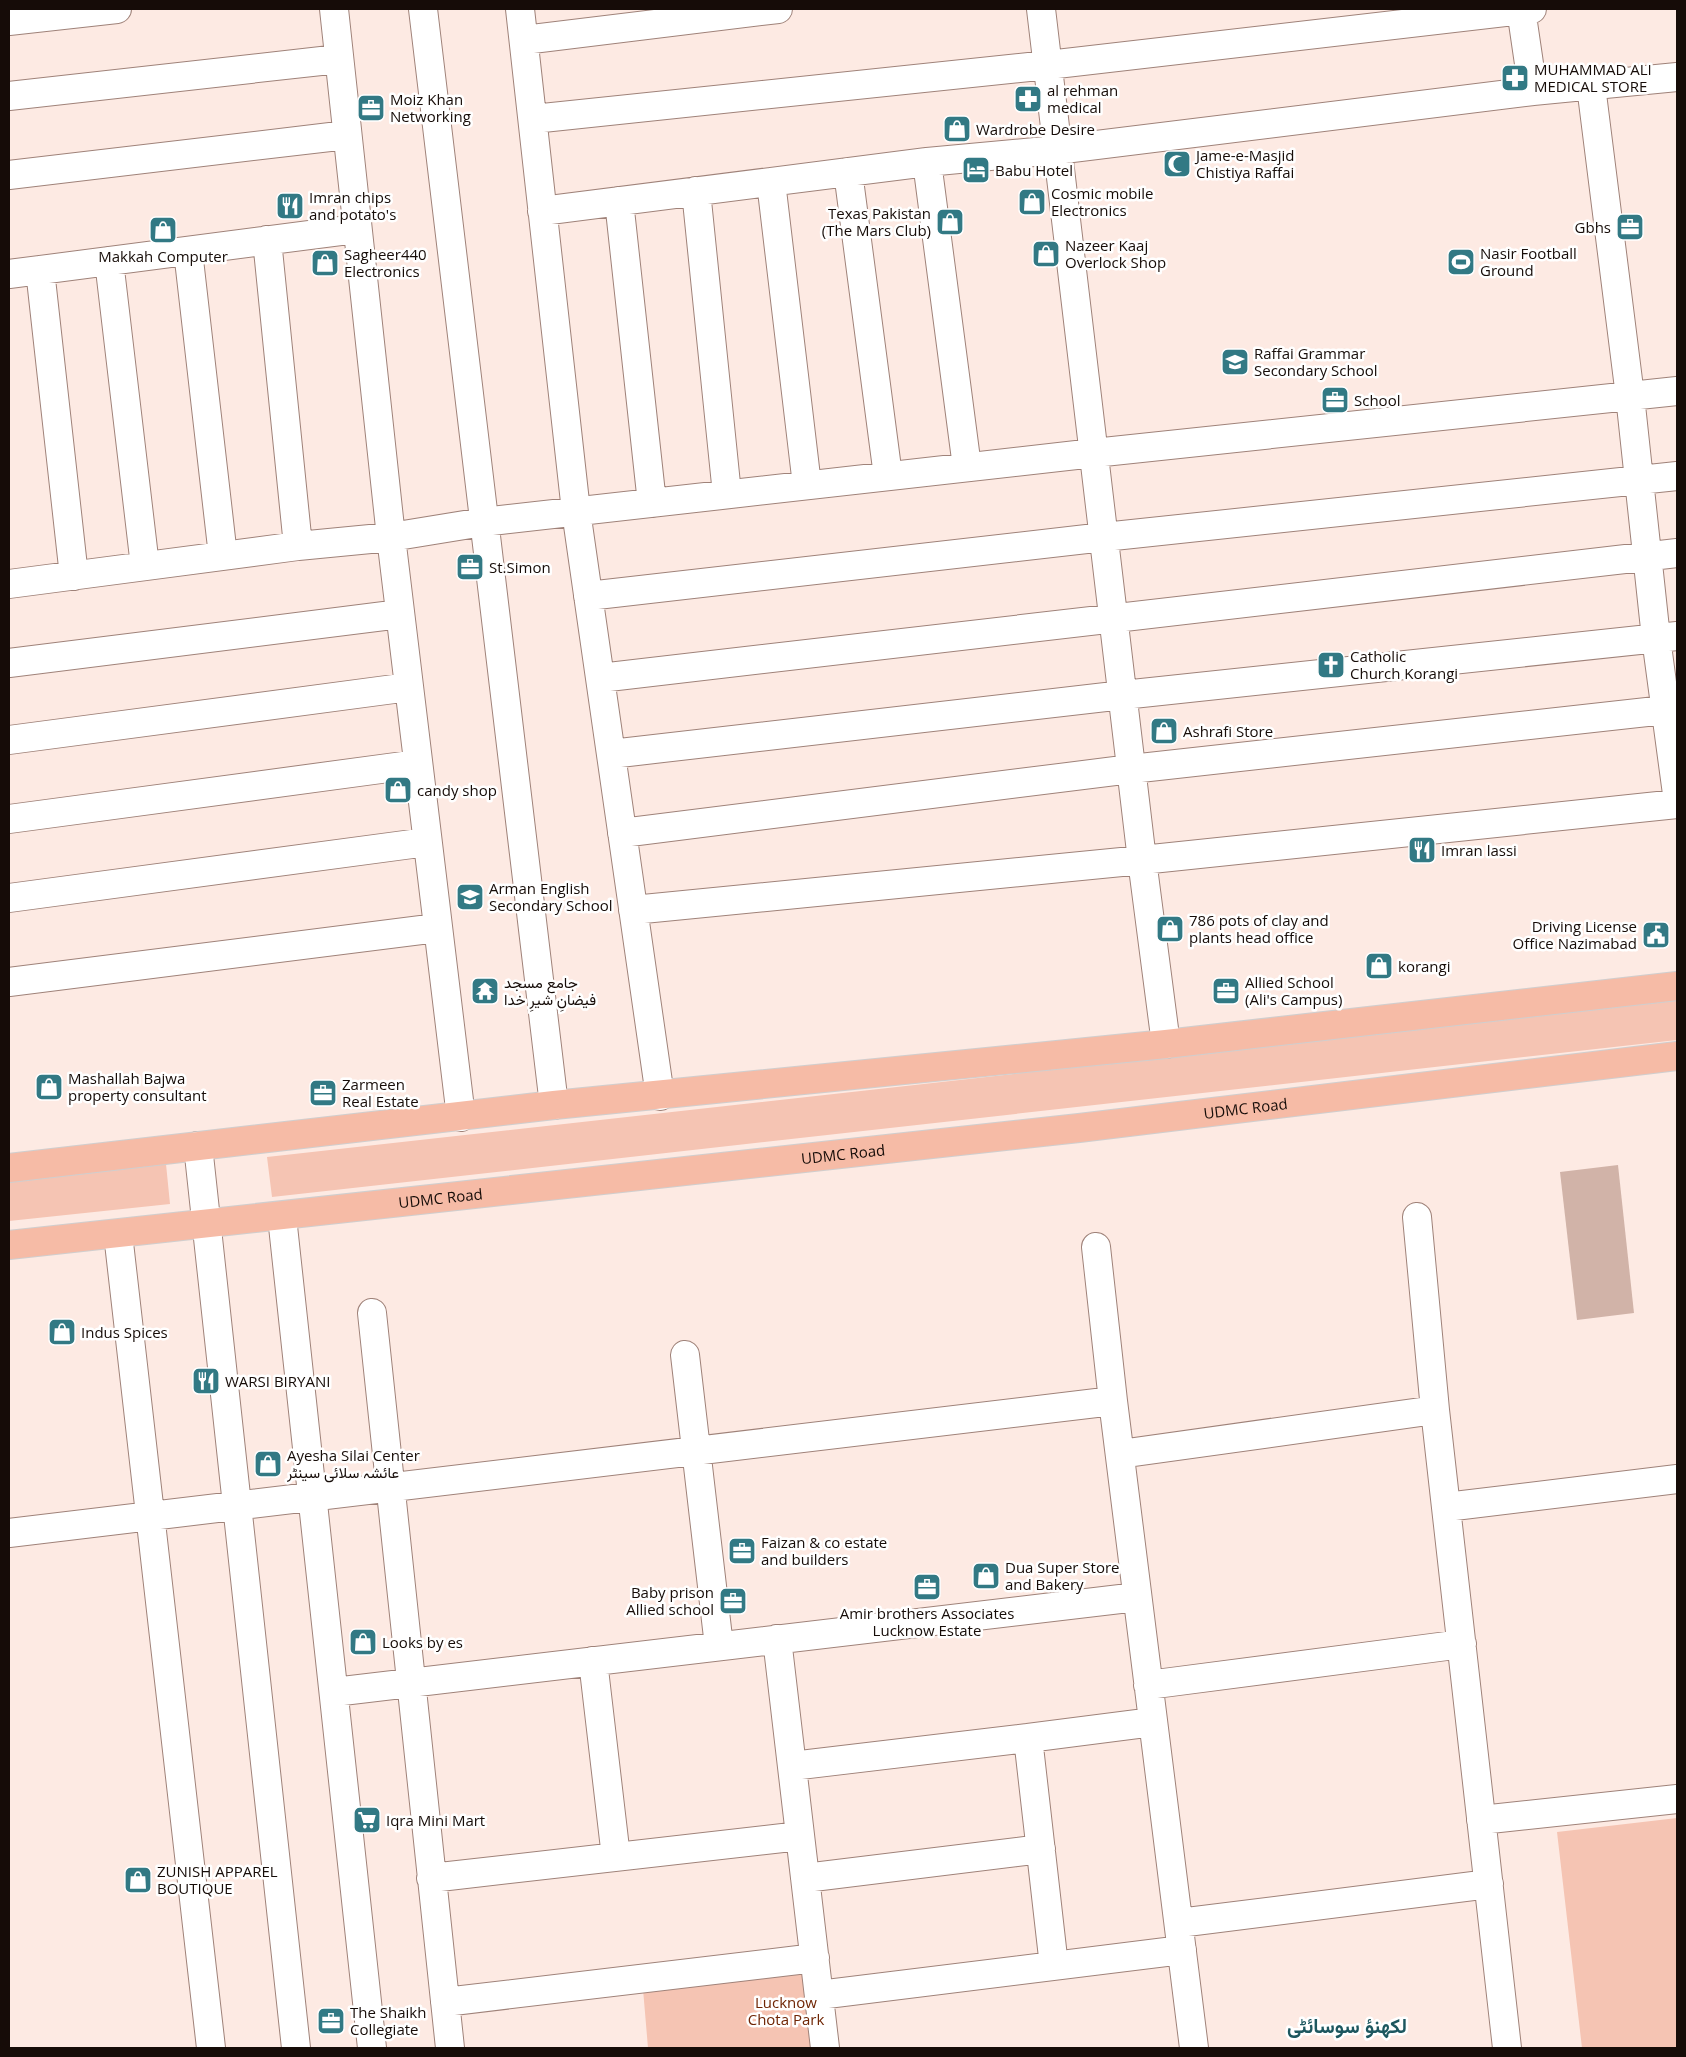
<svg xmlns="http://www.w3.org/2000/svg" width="1686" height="2057" font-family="'Open Sans',Vazirmatn,sans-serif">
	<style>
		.green { fill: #f5c4b3 }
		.building { fill: #d1b3a8 }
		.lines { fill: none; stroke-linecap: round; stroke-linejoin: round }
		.minor-casing { stroke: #9f8279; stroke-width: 30 }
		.major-casing { stroke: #d0cece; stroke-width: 30 }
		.minor { stroke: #fff; stroke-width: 28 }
		.major { stroke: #f6bba6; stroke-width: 28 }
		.labels { text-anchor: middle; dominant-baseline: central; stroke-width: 5; stroke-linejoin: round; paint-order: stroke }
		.poi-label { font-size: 15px; fill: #160c08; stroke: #fff; text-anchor: start }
		.street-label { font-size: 15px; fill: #160c08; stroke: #fff }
		.park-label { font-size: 15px; fill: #6f2504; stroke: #fff }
		.district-label { font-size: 20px; font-weight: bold; fill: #1d575f; stroke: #fff }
	</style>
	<rect width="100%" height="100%" fill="#fdeae3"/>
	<path class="green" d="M 1677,1000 L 1677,1040 L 272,1197 L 267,1157 Z
		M 166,1164 L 170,1204 L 9,1221 L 9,1181 Z
		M 1677,1818 L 1677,2048 L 1582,2048 L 1557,1832 Z
		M 821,1969 L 829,2048 L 648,2048 L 643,1989 Z"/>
	<path class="building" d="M 1618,1165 L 1634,1313 L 1577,1320 L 1560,1172 Z"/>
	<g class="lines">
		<defs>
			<path id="minor" d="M 334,9 L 391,537 L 461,1117
				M 423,9 L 554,1105
				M 520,9 L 576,511 L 660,1096
				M 1041,9 L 1142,860 L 1166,1044
				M 1521,9 L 1533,91
				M 9,21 L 117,9
				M 524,40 L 778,9
				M 1591,86 L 1630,396 L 1656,638 L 1677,794
				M 9,96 L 339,59
				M 533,119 L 1048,65 L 1532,9
				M 927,162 L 967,467
				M 848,172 L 888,476
				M 9,175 L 347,135
				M 771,182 L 807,485
				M 696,191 L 727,494
				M 619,201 L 652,503
				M 542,211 L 927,162 L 1056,150 L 1533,91 L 1677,77
				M 267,240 L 298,546
				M 188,251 L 223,556
				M 109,261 L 145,566
				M 40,270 L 74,576
				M 9,274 L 356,229
				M 9,584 L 298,546 L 391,537 L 483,522 L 1094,453 L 1677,391
				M 588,596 L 1104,537 L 1677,476
				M 9,663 L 400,614
				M 600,678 L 1677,553
				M 9,740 L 409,687
				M 611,754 L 1123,695 L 1677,636
				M 9,819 L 418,764
				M 622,833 L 1131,769 L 1665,710
				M 9,898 L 427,842
				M 633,910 L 1142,860 L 1677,804
				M 9,982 L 437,928
				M 198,1146 L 296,2048
				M 282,1217 L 372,2048
				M 1417,1217 L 1435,1410 L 1507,2048
				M 118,1234 L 211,2048
				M 1096,1247 L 1113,1401 L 1194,2048
				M 372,1313 L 450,2048
				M 685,1355 L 719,1646
				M 1120,1454 L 1435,1410
				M 1446,1507 L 1677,1479
				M 9,1533 L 1113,1401
				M 777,1639 L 825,2048
				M 593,1661 L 616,1857
				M 1148,1685 L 1462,1644
				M 334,1692 L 1137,1597
				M 792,1766 L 1028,1738
				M 1481,1820 L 1677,1799
				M 431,1878 L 800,1836
				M 805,1878 L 1041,1849
				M 1179,1923 L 1489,1884
				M 1054,1966 L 1028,1738 L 1153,1722
				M 819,1995 L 1182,1950
				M 445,2002 L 815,1958"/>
			<g id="major">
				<path d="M 9,1168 L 554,1105 L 1166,1044 L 1677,986"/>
				<path id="s1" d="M 9,1245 L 1079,1128 L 1677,1056"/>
			</g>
		</defs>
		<use href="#minor" class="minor-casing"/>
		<use href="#major" class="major-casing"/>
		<use href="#minor" class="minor"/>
		<use href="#major" class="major"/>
	</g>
	<defs>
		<symbol id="pharmacy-square" viewBox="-11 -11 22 22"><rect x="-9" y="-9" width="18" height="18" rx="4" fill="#327984" stroke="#fff"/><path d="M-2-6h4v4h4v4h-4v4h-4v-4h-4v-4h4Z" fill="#fff"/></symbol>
		<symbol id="office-square" viewBox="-11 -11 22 22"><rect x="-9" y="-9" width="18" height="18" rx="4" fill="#327984" stroke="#fff"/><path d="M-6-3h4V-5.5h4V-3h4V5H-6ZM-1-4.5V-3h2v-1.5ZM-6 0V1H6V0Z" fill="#fff"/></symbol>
		<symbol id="shop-square" viewBox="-11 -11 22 22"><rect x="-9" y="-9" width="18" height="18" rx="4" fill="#327984" stroke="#fff"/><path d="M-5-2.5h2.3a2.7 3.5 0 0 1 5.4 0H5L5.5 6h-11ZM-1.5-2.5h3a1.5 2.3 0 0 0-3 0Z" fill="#fff"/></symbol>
		<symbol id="mosque-square" viewBox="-11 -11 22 22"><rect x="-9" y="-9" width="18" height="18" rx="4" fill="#327984" stroke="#fff"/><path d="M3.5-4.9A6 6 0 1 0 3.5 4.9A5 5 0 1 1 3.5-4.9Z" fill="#fff"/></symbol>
		<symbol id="hotel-square" viewBox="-11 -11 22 22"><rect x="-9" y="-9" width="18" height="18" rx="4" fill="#327984" stroke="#fff"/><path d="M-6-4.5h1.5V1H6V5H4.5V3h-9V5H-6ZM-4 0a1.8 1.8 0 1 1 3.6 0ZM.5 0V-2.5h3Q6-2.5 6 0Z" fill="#fff"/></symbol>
		<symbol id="restaurant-square" viewBox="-11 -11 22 22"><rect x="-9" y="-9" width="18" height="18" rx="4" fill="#327984" stroke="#fff"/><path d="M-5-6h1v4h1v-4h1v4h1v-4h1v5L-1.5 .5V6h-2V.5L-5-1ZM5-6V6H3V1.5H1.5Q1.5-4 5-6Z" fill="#fff"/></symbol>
		<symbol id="stadium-square" viewBox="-11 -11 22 22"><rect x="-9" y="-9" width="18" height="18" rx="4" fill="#327984" stroke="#fff"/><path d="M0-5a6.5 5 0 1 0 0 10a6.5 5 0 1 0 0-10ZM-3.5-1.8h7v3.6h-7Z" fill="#fff"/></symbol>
		<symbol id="school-square" viewBox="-11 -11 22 22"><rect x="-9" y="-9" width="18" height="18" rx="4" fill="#327984" stroke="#fff"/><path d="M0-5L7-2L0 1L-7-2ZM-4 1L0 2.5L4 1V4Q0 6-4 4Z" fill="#fff"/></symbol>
		<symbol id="church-square" viewBox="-11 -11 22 22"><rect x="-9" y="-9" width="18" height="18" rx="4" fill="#327984" stroke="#fff"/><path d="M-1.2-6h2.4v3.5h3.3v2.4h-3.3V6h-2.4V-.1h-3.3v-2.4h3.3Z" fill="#fff"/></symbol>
		<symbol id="civic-square" viewBox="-11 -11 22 22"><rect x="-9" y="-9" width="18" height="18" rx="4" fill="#327984" stroke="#fff"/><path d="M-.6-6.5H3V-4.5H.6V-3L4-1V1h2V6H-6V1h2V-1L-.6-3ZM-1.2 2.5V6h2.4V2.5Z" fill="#fff"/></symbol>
		<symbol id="temple-square" viewBox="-11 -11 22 22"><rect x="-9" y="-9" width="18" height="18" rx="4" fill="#327984" stroke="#fff"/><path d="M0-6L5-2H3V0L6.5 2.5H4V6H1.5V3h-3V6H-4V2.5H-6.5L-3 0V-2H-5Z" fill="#fff"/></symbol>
		<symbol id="supermarket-square" viewBox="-11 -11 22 22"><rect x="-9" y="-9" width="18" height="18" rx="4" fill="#327984" stroke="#fff"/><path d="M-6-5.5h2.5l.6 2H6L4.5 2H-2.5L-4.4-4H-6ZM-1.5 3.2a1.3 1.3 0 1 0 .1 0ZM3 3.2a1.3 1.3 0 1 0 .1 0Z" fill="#fff"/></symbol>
	</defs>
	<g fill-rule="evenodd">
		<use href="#pharmacy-square" x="1499" y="62" width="32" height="32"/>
		<use href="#pharmacy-square" x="1012" y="83" width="32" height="32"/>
		<use href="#office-square" x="355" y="92" width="32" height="32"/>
		<use href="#shop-square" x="941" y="113" width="32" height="32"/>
		<use href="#mosque-square" x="1161" y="148" width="32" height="32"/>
		<use href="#hotel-square" x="960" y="154" width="32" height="32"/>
		<use href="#shop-square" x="1016" y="186" width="32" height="32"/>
		<use href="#restaurant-square" x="274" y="190" width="32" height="32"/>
		<use href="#shop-square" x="934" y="206" width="32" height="32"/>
		<use href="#office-square" x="1614" y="211" width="32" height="32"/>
		<use href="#shop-square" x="147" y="214" width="32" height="32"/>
		<use href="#shop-square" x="1030" y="238" width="32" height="32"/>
		<use href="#stadium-square" x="1445" y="246" width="32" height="32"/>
		<use href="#shop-square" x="309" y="247" width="32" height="32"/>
		<use href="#school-square" x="1219" y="346" width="32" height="32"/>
		<use href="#office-square" x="1319" y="384" width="32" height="32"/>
		<use href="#office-square" x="454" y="551" width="32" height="32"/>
		<use href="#church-square" x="1315" y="649" width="32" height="32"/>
		<use href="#shop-square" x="1148" y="715" width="32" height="32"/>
		<use href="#shop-square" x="382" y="774" width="32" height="32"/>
		<use href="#restaurant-square" x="1406" y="834" width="32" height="32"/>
		<use href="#school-square" x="454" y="881" width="32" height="32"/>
		<use href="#shop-square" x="1154" y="913" width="32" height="32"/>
		<use href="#civic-square" x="1640" y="919" width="32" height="32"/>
		<use href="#shop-square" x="1363" y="950" width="32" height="32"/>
		<use href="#temple-square" x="469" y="975" width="32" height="32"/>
		<use href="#office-square" x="1210" y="975" width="32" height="32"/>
		<use href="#shop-square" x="33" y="1071" width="32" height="32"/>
		<use href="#office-square" x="307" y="1077" width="32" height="32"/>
		<use href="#shop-square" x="46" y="1316" width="32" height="32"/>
		<use href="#restaurant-square" x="190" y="1365" width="32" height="32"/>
		<use href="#shop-square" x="252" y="1448" width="32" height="32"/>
		<use href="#office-square" x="726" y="1535" width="32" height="32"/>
		<use href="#shop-square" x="970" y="1560" width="32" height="32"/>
		<use href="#office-square" x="911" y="1571" width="32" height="32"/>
		<use href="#office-square" x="717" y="1585" width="32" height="32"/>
		<use href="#shop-square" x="347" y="1626" width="32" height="32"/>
		<use href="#supermarket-square" x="351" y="1804" width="32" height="32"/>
		<use href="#shop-square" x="122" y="1864" width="32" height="32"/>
		<use href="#office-square" x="315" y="2005" width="32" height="32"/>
	</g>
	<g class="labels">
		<g class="poi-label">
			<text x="1534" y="69">MUHAMMAD ALI<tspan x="1534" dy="17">MEDICAL STORE</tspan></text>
			<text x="1047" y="90">al rehman<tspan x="1047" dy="17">medical</tspan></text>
			<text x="390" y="99">Moiz Khan<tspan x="390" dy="17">Networking</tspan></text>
			<text x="976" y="129">Wardrobe Desire</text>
			<text x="1196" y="155">Jame-e-Masjid<tspan x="1196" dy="17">Chistiya Raffai</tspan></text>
			<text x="995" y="170">Babu Hotel</text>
			<text x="1051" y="193">Cosmic mobile<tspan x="1051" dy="17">Electronics</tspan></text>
			<text x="309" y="197">Imran chips<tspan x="309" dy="17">and potato's</tspan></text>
			<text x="931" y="213" text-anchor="end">Texas Pakistan<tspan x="931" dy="17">(The Mars Club)</tspan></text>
			<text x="1611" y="227" text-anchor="end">Gbhs</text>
			<text x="1065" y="245">Nazeer Kaaj<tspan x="1065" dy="17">Overlock Shop</tspan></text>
			<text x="1480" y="253">Nasir Football<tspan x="1480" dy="17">Ground</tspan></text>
			<text x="344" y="254">Sagheer440<tspan x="344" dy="17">Electronics</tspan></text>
			<text x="163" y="256" text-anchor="middle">Makkah Computer</text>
			<text x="1254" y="353">Raffai Grammar<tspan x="1254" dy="17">Secondary School</tspan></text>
			<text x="1354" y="400">School</text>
			<text x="489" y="567">St.Simon</text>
			<text x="1350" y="656">Catholic<tspan x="1350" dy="17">Church Korangi</tspan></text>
			<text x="1183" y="731">Ashrafi Store</text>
			<text x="417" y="790">candy shop</text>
			<text x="1441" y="850">Imran lassi</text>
			<text x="489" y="888">Arman English<tspan x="489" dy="17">Secondary School</tspan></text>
			<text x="1189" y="920">786 pots of clay and<tspan x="1189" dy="17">plants head office</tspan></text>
			<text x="1637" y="926" text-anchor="end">Driving License<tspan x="1637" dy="17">Office Nazimabad</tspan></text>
			<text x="1398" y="966">korangi</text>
			<text x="504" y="982">جامع مسجد<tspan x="504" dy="17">فیضانِ شیرِ خدا</tspan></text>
			<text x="1245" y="982">Allied School<tspan x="1245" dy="17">(Ali's Campus)</tspan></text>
			<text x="68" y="1078">Mashallah Bajwa<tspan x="68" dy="17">property consultant</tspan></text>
			<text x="342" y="1084">Zarmeen<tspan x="342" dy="17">Real Estate</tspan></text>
			<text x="81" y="1332">Indus Spices</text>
			<text x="225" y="1381">WARSI BIRYANI</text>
			<text x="287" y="1455">Ayesha Silai Center<tspan x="287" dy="17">عائشہ سلائی سینٹر</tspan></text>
			<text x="761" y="1542">Faizan &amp; co estate<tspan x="761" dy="17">and builders</tspan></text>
			<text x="1005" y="1567">Dua Super Store<tspan x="1005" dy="17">and Bakery</tspan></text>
			<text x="714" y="1592" text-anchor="end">Baby prison<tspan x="714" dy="17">Allied school</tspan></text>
			<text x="927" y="1613" text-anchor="middle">Amir brothers Associates<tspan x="927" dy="17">Lucknow Estate</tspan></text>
			<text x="382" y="1642">Looks by es</text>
			<text x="386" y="1820">Iqra Mini Mart</text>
			<text x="157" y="1871">ZUNISH APPAREL<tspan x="157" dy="17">BOUTIQUE</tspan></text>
			<text x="350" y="2012">The Shaikh<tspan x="350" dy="17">Collegiate</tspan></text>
		</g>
		<g class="street-label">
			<text stroke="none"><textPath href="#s1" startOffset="1244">UDMC Road</textPath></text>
			<text stroke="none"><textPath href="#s1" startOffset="839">UDMC Road</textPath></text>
			<text stroke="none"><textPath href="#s1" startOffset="434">UDMC Road</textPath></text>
		</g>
		<g class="park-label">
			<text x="786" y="2002">Lucknow<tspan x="786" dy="17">Chota Park</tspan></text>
		</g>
		<g class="district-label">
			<text x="1347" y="2025">لکھنؤ سوسائٹی</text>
		</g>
	</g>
	<rect width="1686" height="2057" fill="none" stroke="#160c08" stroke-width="20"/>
</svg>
